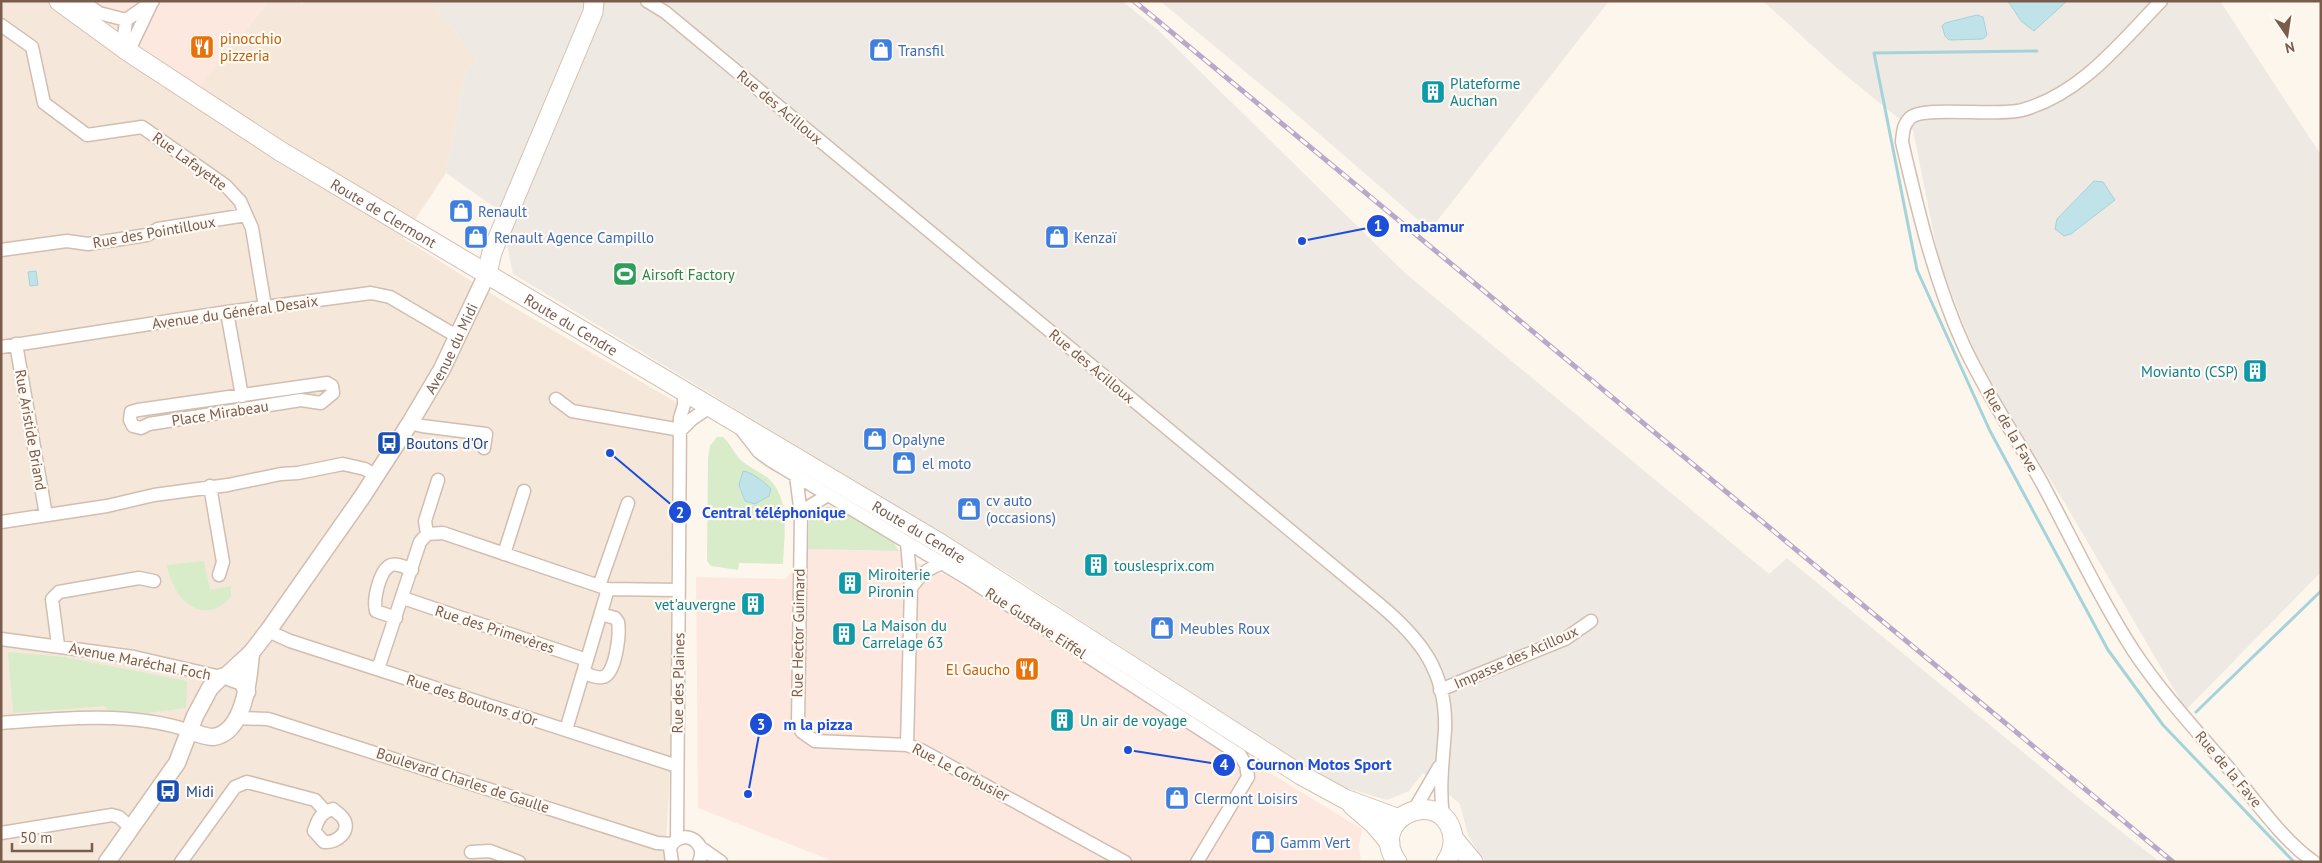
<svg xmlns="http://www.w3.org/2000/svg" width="2322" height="863" font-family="'PT Sans',sans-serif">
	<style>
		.residential { fill: #f5e8da }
		.commercial { fill: #fde8e0 }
		.industrial { fill: #efe9e4 }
		.green { fill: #d8ecc9 }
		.water { fill: #bfe3e8; stroke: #a5d3da }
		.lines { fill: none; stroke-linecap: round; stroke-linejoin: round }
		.stream { stroke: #a5d3da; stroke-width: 3 }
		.minor-casing { stroke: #d1beb0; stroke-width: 15 }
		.tertiary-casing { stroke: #d1beb0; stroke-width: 19 }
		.secondary-casing { stroke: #d6c0b0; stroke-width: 21 }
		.minor { stroke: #fff; stroke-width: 12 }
		.tertiary { stroke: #fff; stroke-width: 16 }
		.secondary { stroke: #fff; stroke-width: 19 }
		.rail-casing { stroke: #b9a8c9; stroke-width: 5 }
		.rail { stroke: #fffaf3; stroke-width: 3; stroke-dasharray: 9; stroke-linecap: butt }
		.labels { text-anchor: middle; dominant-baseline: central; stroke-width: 4.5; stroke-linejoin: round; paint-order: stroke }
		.food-label { font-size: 15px; fill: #c56008; stroke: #fffaf3; text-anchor: start }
		.shop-label { font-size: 15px; fill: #366cbe; stroke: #fffaf3; text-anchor: start }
		.culture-label { font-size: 15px; fill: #0d838f; stroke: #fffaf3; text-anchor: start }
		.street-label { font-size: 15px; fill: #7a5c4d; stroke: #fffaf3 }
		.leisure-label { font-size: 15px; fill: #27864d; stroke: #fffaf3; text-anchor: start }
		.transit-label { font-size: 15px; fill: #164399; stroke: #fffaf3; text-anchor: start }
		.leader { fill: none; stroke: #1d4ed8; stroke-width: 2 }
		.callout-dot { fill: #1d4ed8; stroke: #fffaf3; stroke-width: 2 }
		.mark-label { font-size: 15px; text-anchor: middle; font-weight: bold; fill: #fff }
		.callout-label { font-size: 16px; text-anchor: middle; font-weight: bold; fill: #1d4ed8; stroke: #fffaf3; stroke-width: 4.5; stroke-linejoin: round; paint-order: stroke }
	</style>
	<rect width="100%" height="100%" fill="#fdf6ec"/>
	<path class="residential" d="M 1,1 L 49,1 L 192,95 L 269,1 L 299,1 L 302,4 L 304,1 L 431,1 L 477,61 L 466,70 L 446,173 L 403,238 L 503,301 L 676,402 L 671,573 L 671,753 L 665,862 L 1,862 Z"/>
	<path class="commercial" d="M 49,1 L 269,1 L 192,96 Z
		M 808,549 L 899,551 L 901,555 L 947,576 L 1362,829 L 1359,846 L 1361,862 L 835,862 L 698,808 L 696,577 L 786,579 Z"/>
	<path class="industrial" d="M 431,1 L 1122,1 L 1158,30 L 1404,272 L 1769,574 L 1787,558 L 2086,804 L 2160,862 L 1488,862 L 1481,857 L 1468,835 L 1460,804 L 1423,773 L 1409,791 L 1387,800 L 1347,788 L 1304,766 L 1012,576 L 513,274 L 500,211 L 446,173 L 466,70 L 477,61 Z
		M 1160,1 L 1609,1 L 1430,230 L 1295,113 Z
		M 1763,1 L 2220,1 L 2321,155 L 2321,572 L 2186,710 L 2063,500 L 1982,372 L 1939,261 L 1913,130 L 1838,69 Z"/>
	<path class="green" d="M 318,390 L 315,394 L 146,420 L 144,416 L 146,414 Z
		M 717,437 L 723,437 C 731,444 734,454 742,461 C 750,468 760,472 768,478 C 791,498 784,537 783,564 L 739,563 L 738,570 L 711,566 L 707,561 L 708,458 L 710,446 Z
		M 828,506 L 838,509 L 893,541 L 899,551 L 808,549 L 809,519 L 813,512 Z
		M 204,561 L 210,590 L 231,586 L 231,597 C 202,629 172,598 167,565 Z
		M 8,652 L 64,657 L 187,681 L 186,708 L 147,713 L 107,710 L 106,706 L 13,713 Z"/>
	<path class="water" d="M 2008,1 L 2067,1 L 2034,31 L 2021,21 Z
		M 1977,15 L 1983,17 L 1987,35 L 1983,39 L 1949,40 L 1945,36 L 1942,26 L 1945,23 Z
		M 2094,181 L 2103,182 L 2115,200 L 2071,234 L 2064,236 L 2055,229 L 2057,219 Z
		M 36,271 L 38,285 L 30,286 L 28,272 Z
		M 743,471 C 750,471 767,484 771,489 L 769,496 L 755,504 L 745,501 L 739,485 Z"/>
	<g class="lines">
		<path class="stream" d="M 2037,51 L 1874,53 L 1917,270 L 1990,431 L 2108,650 L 2163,725 L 2294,862
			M 2196,712 L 2321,591"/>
		<defs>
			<path id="minor" d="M 82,1 L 99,13 L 126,20
				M 647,1 L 665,12 L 1379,604 C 1421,639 1447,672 1445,730 C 1443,760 1439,787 1443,817
				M 2161,1 C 2120,43 2081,94 2022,110 C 1997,117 1923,105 1910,118 C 1903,125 1903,132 1902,142 C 1918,211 1934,279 1963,344 C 1985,392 2016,437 2042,483 C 2072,539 2099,597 2133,650 C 2160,691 2194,728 2226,765 C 2251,795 2282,840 2314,862
				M 1,25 L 32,47 L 44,103 L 87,135 L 142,127 L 226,186 L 240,201 L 252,228 L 265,307
				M 119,44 L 132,44 L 151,4
				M 129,51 L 124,37 L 126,20 L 153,1
				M 1,250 L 67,241 L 88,244 L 147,235 L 158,229 L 246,215
				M 227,312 L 242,396
				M 16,344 L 46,515
				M 1,347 L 227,312 L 371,293 L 390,297 L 458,337
				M 327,383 L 332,386 L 333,393 L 321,403 L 301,400 L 149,424 L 141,428 L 133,426 L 130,420 L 131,412 L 138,410 Z
				M 556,399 L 572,411 L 681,430
				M 410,423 L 422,426 L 486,434 L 484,448
				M 741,429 L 759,452 L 770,460 L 965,577 L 1240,755 L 1246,765 L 1248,777 L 1197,862
				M 681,430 L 692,419 L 711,406
				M 796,475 L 801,515 L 798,725 L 802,732 L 815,741 L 907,745
				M 210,486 L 223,562 L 219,575
				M 801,515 L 810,506 L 828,495
				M 1,522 L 107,506 L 154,495 L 228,485 L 281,474 L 298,473 L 343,464 L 365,469 L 376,476
				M 427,534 L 425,521 L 438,480
				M 907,543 L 911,588 L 907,745 L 921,750 L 1125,862
				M 504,554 L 524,491
				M 599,586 L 628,503
				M 911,588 C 920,575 928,568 943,563
				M 403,598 L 587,660
				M 396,618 L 376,611 C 373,600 379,573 389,566 C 395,562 405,567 412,570
				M 268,631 L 290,641 L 677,766
				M 1,639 L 134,657 L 221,677
				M 58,645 L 52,599 L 59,592 L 139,578 L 154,581
				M 378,669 L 420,542 L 427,534 L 443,533 L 608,589 L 679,590
				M 583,673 C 589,674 597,679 603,677 C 616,674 620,633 618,622 L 615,618 L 601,614
				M 1440,690 L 1565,639 L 1591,621
				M 236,718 L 268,719 L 657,843 L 672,844
				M 1,723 C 60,718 134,711 190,731
				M 566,730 L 608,589
				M 333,809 C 336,812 341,815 343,818 C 352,831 337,843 324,842 L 314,831 C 318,819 321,812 333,809 Z
				M 1414,810 L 1439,767
				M 1,833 L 112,815 L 119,817 L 130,827
				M 677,839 L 680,418 L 684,405 L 684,391
				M 701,848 L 721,862
				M 471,852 L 490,851 L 519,862
				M 181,862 L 235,787 L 247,782 L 315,800 L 325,811
				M 672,862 L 670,848 C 680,827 709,840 699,862"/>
			<g id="tertiary">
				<path id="s1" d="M 226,676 L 251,653 L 268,631 L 362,497 L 410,423 L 442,369 L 487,274"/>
				<path d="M 190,731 C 197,733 205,737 213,737 C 245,733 249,677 251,653"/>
				<path d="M 107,862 L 177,763 L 195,716 L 210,688 L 221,677 L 226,676 L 242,682 L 247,692"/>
			</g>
			<g id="secondary">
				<path id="s2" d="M 59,1 L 129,52 L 280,151 L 941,544 L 1301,775 L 1345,799 L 1399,819"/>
				<path d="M 487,274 L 492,252 L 593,12 L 594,1"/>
				<path d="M 1352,805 L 1374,824 L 1390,843"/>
				<path d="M 1453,838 L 1473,862"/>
				<path d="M 1397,862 C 1366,818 1439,786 1452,832 C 1455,843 1452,853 1446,862"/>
			</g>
		</defs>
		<use href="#minor" class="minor-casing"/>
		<use href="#tertiary" class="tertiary-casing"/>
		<use href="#secondary" class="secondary-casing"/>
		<use href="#minor" class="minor"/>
		<use href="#tertiary" class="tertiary"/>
		<use href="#secondary" class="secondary"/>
		<defs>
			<path id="rail" d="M 1134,1 L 2173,862"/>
		</defs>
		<use href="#rail" class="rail-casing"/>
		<use href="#rail" class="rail"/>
	</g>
	<defs>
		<symbol id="restaurant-square" viewBox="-11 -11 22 22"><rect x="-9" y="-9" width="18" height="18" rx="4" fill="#e8710a" stroke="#fffaf3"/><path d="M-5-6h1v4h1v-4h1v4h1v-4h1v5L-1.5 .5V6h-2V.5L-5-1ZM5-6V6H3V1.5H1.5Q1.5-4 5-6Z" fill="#fff"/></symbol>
		<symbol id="shop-square" viewBox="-11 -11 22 22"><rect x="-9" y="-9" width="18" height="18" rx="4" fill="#3f7fe0" stroke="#fffaf3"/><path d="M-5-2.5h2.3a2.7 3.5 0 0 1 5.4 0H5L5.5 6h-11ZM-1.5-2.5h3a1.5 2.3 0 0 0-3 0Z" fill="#fff"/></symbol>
		<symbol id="building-square" viewBox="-11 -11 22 22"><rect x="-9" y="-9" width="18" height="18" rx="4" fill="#0f9aa8" stroke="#fffaf3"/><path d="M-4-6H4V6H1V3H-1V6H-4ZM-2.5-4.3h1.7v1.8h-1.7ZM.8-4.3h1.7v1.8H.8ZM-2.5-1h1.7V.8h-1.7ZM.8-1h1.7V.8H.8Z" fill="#fff"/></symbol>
		<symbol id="stadium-square" viewBox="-11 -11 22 22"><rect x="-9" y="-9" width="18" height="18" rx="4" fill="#2e9e5b" stroke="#fffaf3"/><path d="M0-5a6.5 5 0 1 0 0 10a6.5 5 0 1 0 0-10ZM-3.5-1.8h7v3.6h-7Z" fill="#fff"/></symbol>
		<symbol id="bus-square" viewBox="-11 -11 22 22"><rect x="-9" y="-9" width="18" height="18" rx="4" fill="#1a4fb4" stroke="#fffaf3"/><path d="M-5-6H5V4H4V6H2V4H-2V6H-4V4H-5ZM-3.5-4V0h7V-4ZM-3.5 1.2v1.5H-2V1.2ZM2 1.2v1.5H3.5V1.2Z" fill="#fff"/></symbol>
	</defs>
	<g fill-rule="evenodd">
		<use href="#restaurant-square" x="188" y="33" width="28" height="28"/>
		<use href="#shop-square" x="867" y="36" width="28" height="28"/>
		<use href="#building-square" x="1419" y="78" width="28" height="28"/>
		<use href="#shop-square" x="447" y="197" width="28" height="28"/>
		<use href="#shop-square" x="462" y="223" width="28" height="28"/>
		<use href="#shop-square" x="1043" y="223" width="28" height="28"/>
		<use href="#stadium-square" x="611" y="260" width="28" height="28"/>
		<use href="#building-square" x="2241" y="357" width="28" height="28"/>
		<use href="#shop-square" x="861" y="425" width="28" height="28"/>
		<use href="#bus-square" x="375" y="429" width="28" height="28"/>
		<use href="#shop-square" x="890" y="449" width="28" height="28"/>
		<use href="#shop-square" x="955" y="495" width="28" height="28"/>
		<use href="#building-square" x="1082" y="551" width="28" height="28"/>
		<use href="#building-square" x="836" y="569" width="28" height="28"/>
		<use href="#building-square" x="739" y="590" width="28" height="28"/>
		<use href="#shop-square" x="1148" y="614" width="28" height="28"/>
		<use href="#building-square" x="830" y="620" width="28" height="28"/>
		<use href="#restaurant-square" x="1013" y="655" width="28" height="28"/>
		<use href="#building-square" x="1048" y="706" width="28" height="28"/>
		<use href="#bus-square" x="154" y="777" width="28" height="28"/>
		<use href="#shop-square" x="1163" y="784" width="28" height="28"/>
		<use href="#shop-square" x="1249" y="828" width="28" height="28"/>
	</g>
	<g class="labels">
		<g class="food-label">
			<text x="220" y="38">pinocchio<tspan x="220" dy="17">pizzeria</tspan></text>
			<text x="1010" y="669" text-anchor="end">El Gaucho</text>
		</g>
		<g class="shop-label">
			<text x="898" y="50">Transfil</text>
			<text x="478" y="211">Renault</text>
			<text x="494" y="237">Renault Agence Campillo</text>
			<text x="1074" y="237">Kenzaï</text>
			<text x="892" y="439">Opalyne</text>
			<text x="922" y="463">el moto</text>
			<text x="986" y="500">cv auto<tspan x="986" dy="17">(occasions)</tspan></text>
			<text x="1180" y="628">Meubles Roux</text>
			<text x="1194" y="798">Clermont Loisirs</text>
			<text x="1280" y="842">Gamm Vert</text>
		</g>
		<g class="culture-label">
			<text x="1450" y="83">Plateforme<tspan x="1450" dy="17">Auchan</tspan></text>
			<text x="2238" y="371" text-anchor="end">Movianto (CSP)</text>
			<text x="1114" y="565">touslesprix.com</text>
			<text x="868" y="574">Miroiterie<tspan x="868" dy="17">Pironin</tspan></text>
			<text x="736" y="604" text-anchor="end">vet'auvergne</text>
			<text x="862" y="625">La Maison du<tspan x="862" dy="17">Carrelage 63</tspan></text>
			<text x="1080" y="720">Un air de voyage</text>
		</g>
		<g class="street-label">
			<text transform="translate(780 107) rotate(40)">Rue des Acilloux</text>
			<text transform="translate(190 161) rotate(36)">Rue Lafayette</text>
			<text stroke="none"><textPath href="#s2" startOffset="388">Route de Clermont</textPath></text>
			<text transform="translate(154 232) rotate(-10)">Rue des Pointilloux</text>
			<text transform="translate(235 312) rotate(-8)">Avenue du Général Desaix</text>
			<text stroke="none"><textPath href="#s2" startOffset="606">Route du Cendre</textPath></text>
			<text stroke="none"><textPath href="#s1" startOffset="399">Avenue du Midi</textPath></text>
			<text transform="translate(1092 366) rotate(40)">Rue des Acilloux</text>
			<text transform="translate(220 413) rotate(-9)">Place Mirabeau</text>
			<text transform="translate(31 430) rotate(80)">Rue Aristide Briand</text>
			<text transform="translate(2011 430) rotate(60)">Rue de la Fave</text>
			<text stroke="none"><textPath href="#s2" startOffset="1011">Route du Cendre</textPath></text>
			<text transform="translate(1036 623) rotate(33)">Rue Gustave Eiffel</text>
			<text transform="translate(495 629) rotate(18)">Rue des Primevères</text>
			<text transform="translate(798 633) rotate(-89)">Rue Hector Guimard</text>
			<text transform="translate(1516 657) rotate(-24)">Impasse des Acilloux</text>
			<text transform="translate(140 661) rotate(11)">Avenue Maréchal Foch</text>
			<text transform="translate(678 683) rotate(-89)">Rue des Plaines</text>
			<text transform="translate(472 700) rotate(18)">Rue des Boutons d'Or</text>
			<text transform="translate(2229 769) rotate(50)">Rue de la Fave</text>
			<text transform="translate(961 772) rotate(28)">Rue Le Corbusier</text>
			<text transform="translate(463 780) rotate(18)">Boulevard Charles de Gaulle</text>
		</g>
		<g class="leisure-label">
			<text x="642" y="274">Airsoft Factory</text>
		</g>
		<g class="transit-label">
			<text x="406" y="443">Boutons d'Or</text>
			<text x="186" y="791">Midi</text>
		</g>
	</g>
	<path class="leader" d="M1302 241L1378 226M610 453L680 512M748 794L761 724M1128 750L1224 765"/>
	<g class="callout-dot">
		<circle cx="1302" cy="241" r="5"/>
		<circle cx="610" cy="453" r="5"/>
		<circle cx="748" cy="794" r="5"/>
		<circle cx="1128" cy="750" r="5"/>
		<circle cx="1378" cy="226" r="12"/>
		<circle cx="680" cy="512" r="12"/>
		<circle cx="761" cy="724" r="12"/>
		<circle cx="1224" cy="765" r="12"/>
	</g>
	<g class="mark-label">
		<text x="1378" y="231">1</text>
		<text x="680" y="518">2</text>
		<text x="761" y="730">3</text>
		<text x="1224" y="770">4</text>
	</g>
	<g class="callout-label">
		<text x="1432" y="232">mabamur</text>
		<text x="774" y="518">Central téléphonique</text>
		<text x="818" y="730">m la pizza</text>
		<text x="1319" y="770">Cournon Motos Sport</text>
	</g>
	<rect width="2322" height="863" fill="none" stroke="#7a5c4d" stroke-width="5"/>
	<g transform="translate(2287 35) rotate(167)" stroke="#fffaf3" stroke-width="4" paint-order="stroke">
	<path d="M0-4L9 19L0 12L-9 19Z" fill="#7a5c4d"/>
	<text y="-8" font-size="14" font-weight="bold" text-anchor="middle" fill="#7a5c4d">N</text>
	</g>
	<path d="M12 843v8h80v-8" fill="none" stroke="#7a5c4d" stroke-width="2.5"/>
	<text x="20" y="843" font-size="15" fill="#7a5c4d" stroke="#fffaf3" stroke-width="4" paint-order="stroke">50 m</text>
</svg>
